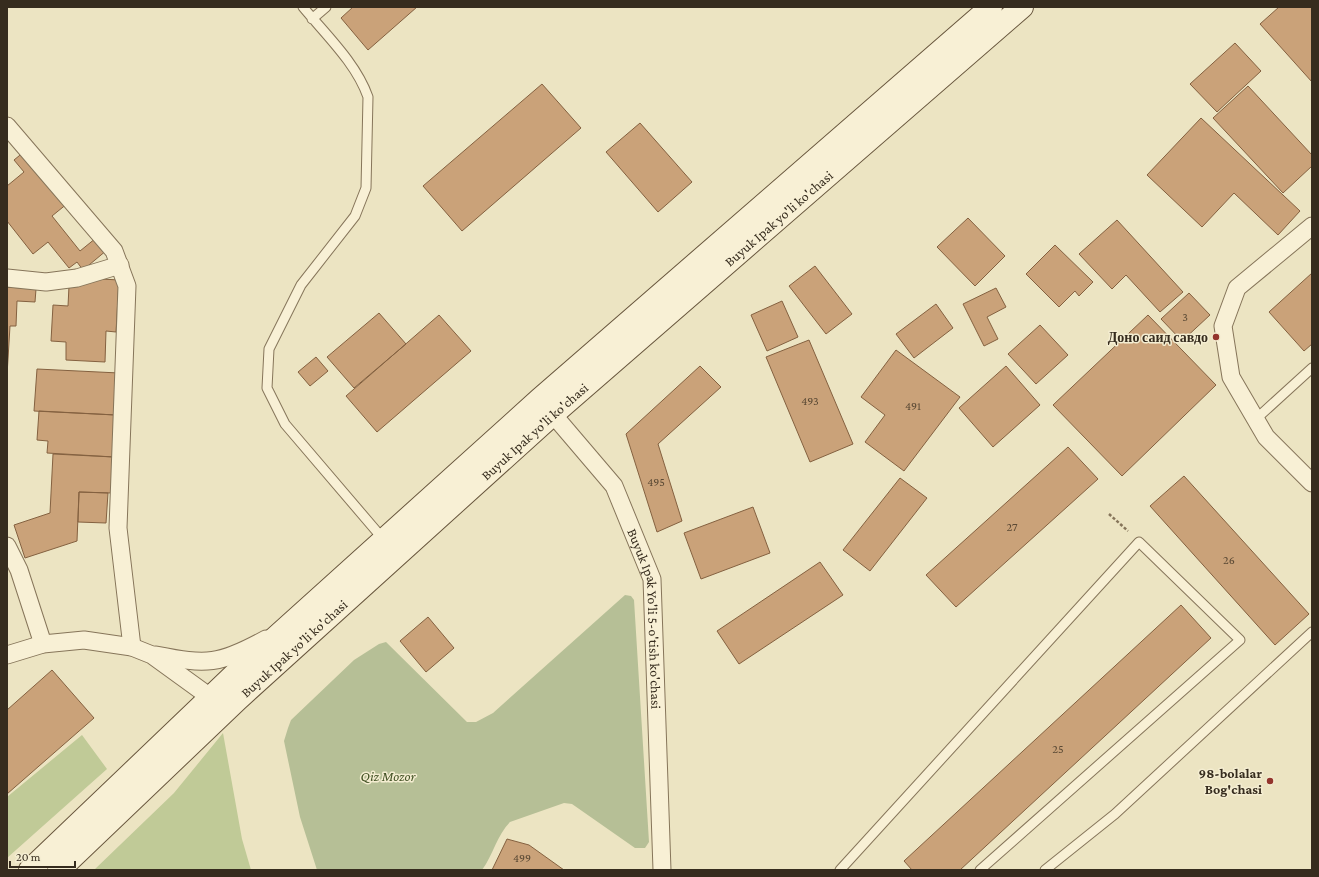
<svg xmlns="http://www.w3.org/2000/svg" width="1319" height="877" font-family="'Crimson Pro',serif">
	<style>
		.green { fill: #c0ca97 }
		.cemetery { fill: #b6bf96 }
		.building { fill: #caa279; stroke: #846140 }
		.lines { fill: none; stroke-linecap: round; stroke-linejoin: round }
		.lane-casing { stroke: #86755a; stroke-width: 11 }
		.street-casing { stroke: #86755a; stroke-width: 19 }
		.secondary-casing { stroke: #68563d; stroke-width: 24 }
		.path { stroke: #86755a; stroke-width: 2.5; stroke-dasharray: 3 2; stroke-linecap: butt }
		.lane { stroke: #f8f0d5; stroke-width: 9 }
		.street { stroke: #f8f0d5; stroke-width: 17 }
		.secondary { stroke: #f8f0d5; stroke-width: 22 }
		.poi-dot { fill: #93342c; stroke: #f4edd1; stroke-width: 1.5 }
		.labels { text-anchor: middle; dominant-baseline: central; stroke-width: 3; stroke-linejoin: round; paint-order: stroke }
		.number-label { font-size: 12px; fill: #5b4a35 }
		.street-label { font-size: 14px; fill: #362c1e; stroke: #f4edd1 }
		.poi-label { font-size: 14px; font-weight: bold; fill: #362c1e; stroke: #f4edd1; text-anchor: end }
		.park-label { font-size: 14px; font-style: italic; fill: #435225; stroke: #f4edd1 }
	</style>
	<rect width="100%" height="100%" fill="#ece4c2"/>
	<path class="green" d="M 223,733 L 242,839 L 251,870 L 94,870 L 174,793 Z
		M 82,735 L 107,769 L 7,858 L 7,797 Z"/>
	<path class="cemetery" d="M 625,595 L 631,596 L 634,600 L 649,842 L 645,848 L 635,848 L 572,804 L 564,803 L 510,822 C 497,835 493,855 482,870 L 317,870 L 300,817 L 284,741 L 288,728 L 291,720 L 354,660 L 379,644 L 386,642 L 467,722 L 476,722 L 493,713 Z"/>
	<path class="building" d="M 353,7 L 417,7 L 368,50 L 341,18 Z
		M 1279,7 L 1312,7 L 1312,82 L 1260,24 Z
		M 1235,43 L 1261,71 L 1217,112 L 1190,84 Z
		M 542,84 L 581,128 L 462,231 L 423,186 Z
		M 1248,86 L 1312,155 L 1312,166 L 1283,193 L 1213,118 Z
		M 1201,118 L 1300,211 L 1278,235 L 1234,193 L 1202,227 L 1147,175 Z
		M 640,123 L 692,182 L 658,212 L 606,152 Z
		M 25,151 L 68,203 L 52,216 L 80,251 L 96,238 L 107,250 L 83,270 L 77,262 L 69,268 L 48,242 L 33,254 L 7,221 L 7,186 L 24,172 L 14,160 Z
		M 968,218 L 1005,256 L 975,286 L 937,247 Z
		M 1117,220 L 1183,292 L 1160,312 L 1126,275 L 1112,289 L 1079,254 Z
		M 1055,245 L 1093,282 L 1079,296 L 1075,291 L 1059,307 L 1026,274 Z
		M 815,266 L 852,314 L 826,334 L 789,286 Z
		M 1312,273 L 1312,344 L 1304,351 L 1269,312 Z
		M 84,278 L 119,280 L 116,332 L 106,331 L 105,362 L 66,360 L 66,342 L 51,341 L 53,305 L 68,306 L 69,286 Z
		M 7,287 L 36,289 L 35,302 L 17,301 L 16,326 L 10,326 L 7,375 Z
		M 996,288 L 1006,307 L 987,317 L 998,339 L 984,346 L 963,304 Z
		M 1189,293 L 1210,315 L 1182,341 L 1161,319 Z
		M 782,301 L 798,337 L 767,351 L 751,315 Z
		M 936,304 L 953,328 L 914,358 L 896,334 Z
		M 379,313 L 406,344 L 354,388 L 327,357 Z
		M 439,315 L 471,351 L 377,432 L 346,396 Z
		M 1148,315 L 1216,385 L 1122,476 L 1053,405 Z
		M 1040,325 L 1068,355 L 1036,384 L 1008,354 Z
		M 809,340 L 853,444 L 810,462 L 766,357 Z
		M 896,350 L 960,397 L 904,471 L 865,442 L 885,415 L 861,397 Z
		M 316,357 L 328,371 L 310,386 L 298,372 Z
		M 700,366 L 721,387 L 658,444 L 682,521 L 657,532 L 626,434 Z
		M 1006,366 L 1040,405 L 993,447 L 959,408 Z
		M 37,369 L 119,373 L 116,415 L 34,411 Z
		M 39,411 L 116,415 L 114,457 L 47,453 L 48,441 L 37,440 Z
		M 1068,447 L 1098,479 L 956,607 L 926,575 Z
		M 53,454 L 114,457 L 112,493 L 79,492 L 77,541 L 25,558 L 14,525 L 50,513 Z
		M 1184,476 L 1309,614 L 1275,645 L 1150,506 Z
		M 900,478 L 927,498 L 870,571 L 843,550 Z
		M 79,492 L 108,493 L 106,523 L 78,522 Z
		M 753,507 L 770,553 L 701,579 L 684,533 Z
		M 820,562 L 843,595 L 739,664 L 717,631 Z
		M 1181,605 L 1211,638 L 960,870 L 912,870 L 904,861 Z
		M 428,617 L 454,648 L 426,672 L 400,641 Z
		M 52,670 L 94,718 L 7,794 L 7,710 Z
		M 507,839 L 529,845 L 564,870 L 492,870 Z"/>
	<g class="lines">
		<defs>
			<path id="lane" d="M 303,7 C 326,35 356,63 368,97 L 366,188 L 355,216 L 301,285 L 269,349 L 267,388 L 285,424 L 384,540
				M 312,19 L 326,7
				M 1256,419 L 1312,368
				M 840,870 L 1139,542 L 1240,640 L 980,870
				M 1045,870 L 1115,814 L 1312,632"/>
			<g id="street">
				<path d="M 7,126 L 114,251 L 127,286 L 118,528 L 132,647"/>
				<path d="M 1312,226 L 1237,288 L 1223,326 L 1231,377 L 1266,437 L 1312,483"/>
				<path d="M 7,278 L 46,282 L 77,278 L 120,265"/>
				<path id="s1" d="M 545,405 L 614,486 L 652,579 L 662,870"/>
				<path d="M 7,546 L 19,570 L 43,644"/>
				<path d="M 7,655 L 43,644 L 84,640 L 132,647 L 152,655 L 221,705"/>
				<path d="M 156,655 C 207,665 219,665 266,639"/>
			</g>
			<g id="secondary">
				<path d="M 30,870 L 235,674 L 540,399 L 991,7"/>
				<path id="s2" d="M 59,870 L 238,699 L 552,415 L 1022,7"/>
			</g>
		</defs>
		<use href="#lane" class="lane-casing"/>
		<use href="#street" class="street-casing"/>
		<use href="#secondary" class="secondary-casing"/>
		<path class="path" d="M 1109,514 L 1128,531"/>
		<use href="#lane" class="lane"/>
		<use href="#street" class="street"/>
		<use href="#secondary" class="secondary"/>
	</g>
	<g class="poi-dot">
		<circle cx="1216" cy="337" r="4"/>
		<circle cx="1270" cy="781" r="4"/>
	</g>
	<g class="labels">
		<g class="number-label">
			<text x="1185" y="317">3</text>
			<text x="810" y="401">493</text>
			<text x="913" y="406">491</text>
			<text x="656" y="482">495</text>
			<text x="1012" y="527">27</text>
			<text x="1229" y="560">26</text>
			<text x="1058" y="749">25</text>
			<text x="522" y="858">499</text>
		</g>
		<g class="street-label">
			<text stroke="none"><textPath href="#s2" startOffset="971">Buyuk Ipak yo'li ko'chasi</textPath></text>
			<text stroke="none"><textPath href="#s2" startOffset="647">Buyuk Ipak yo'li ko'chasi</textPath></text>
			<text stroke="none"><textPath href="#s1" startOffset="245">Buyuk Ipak Yo'li 5-o'tish ko'chasi</textPath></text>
			<text stroke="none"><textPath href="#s2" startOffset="323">Buyuk Ipak yo'li ko'chasi</textPath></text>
		</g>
		<g class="poi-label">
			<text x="1208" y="337">Доно саид савдо</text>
			<text x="1262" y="773">98-bolalar<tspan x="1262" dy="16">Bog'chasi</tspan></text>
		</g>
		<g class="park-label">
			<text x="388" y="776">Qiz Mozor</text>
		</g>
	</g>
	<rect width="1319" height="877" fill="none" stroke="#362c1e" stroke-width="16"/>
	<path d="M10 861v6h65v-6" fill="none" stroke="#362c1e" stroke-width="2"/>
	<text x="16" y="861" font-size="12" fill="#362c1e" stroke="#f4edd1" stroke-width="3" paint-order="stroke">20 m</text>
</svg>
